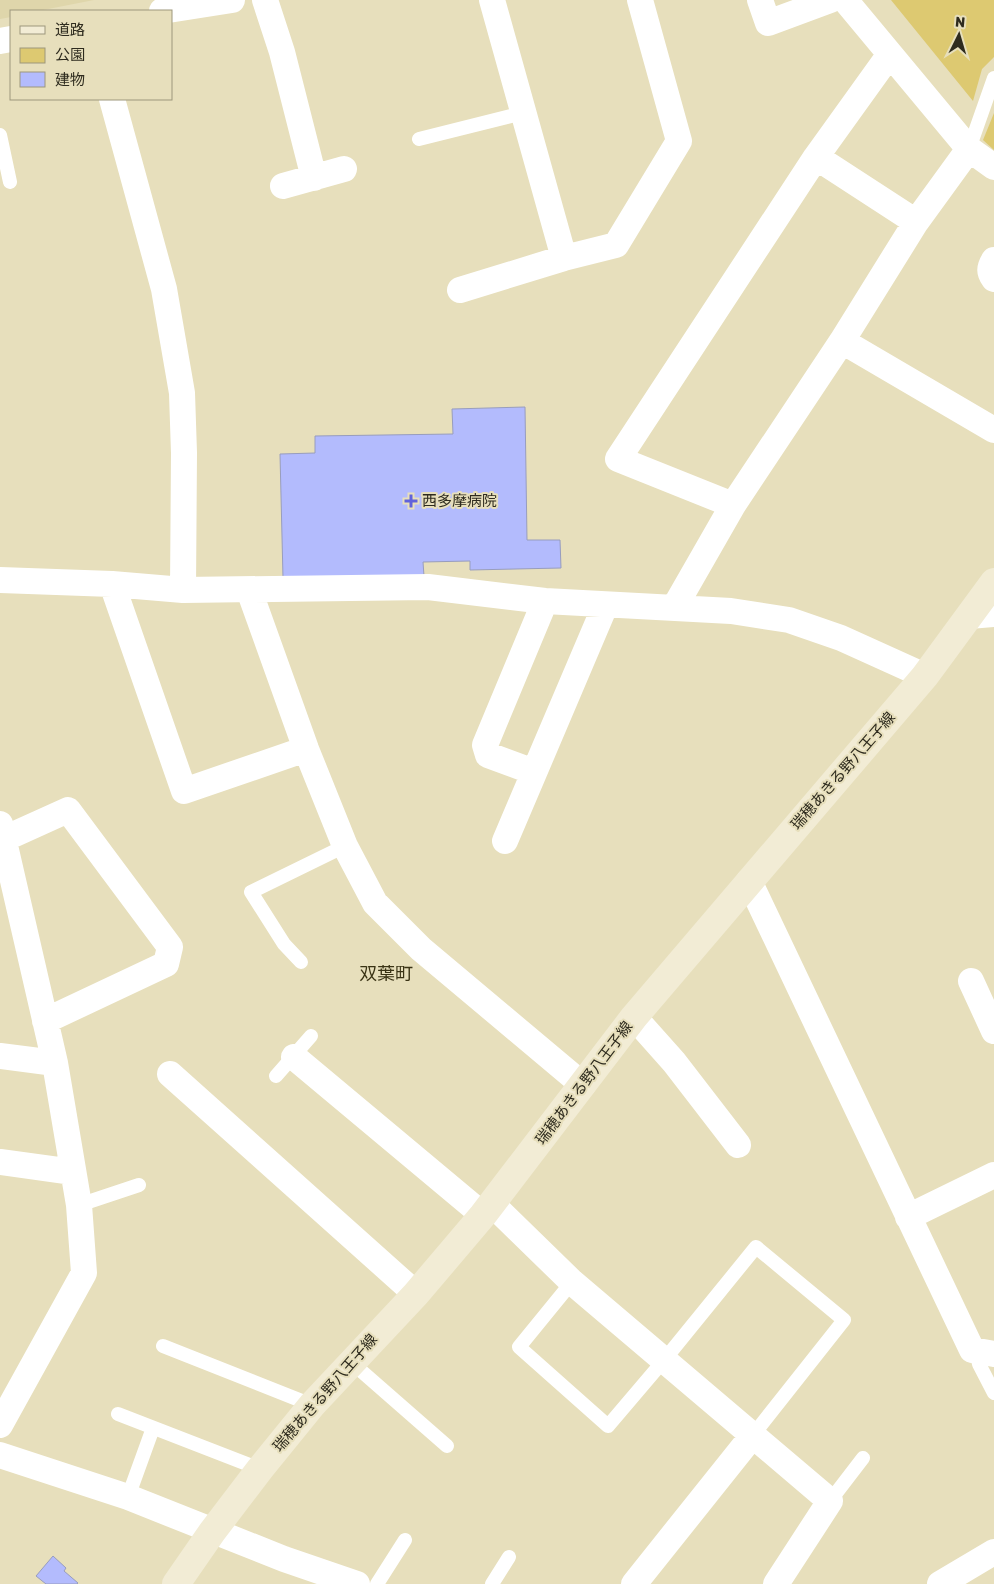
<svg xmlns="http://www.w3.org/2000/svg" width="994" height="1584" font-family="Rubik,'Noto Sans JP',sans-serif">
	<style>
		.built { fill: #dfd6ab }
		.green { fill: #ddc971 }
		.building { fill: #b3bbfd; stroke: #989dbd }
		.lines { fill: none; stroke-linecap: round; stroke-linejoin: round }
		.service { stroke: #fff; stroke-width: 14 }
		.minor { stroke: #fff; stroke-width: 26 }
		.secondary { stroke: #f2ecd5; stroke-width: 28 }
		.poi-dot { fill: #6162db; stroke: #e7dfbc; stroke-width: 2 }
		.labels { text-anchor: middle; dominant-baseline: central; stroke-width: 4; stroke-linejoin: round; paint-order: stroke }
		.poi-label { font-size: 15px; fill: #2e2b1e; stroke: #e7dfbc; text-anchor: start }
		.street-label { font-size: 15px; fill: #2e2b1e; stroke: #e7dfbc }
		.quarter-label { font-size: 18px; fill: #3a3315; stroke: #e7dfbc }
	</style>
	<rect width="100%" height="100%" fill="#e7dfbc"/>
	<path class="built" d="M 0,0 L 94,0 L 38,11 L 11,11 L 11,17 L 0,19 Z"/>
	<path class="green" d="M 891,0 L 994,0 L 994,57 L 982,69 L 973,101 Z
		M 994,113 L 994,150 L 983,140 Z"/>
	<path class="building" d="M 525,407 L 527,540 L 560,540 L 561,568 L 470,570 L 470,561 L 423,562 L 424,576 L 283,578 L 280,454 L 315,453 L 315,436 L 453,434 L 452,409 Z
		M 53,1556 L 66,1568 L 64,1571 L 78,1583 L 77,1584 L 46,1584 L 36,1576 Z"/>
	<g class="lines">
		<path class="service" d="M 0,135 L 10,182
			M 419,139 L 523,113
			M 969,149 L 994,78
			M 301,962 L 284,944 L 251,892 L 345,846
			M 276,1076 L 311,1036
			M 79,1205 L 139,1185
			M 572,1282 L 519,1347 L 608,1426 L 665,1359 L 756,1247 L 844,1320 L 753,1435
			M 163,1346 L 312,1405
			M 976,1351 L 979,1364 L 994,1393
			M 351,1362 L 447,1446
			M 118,1414 L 260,1469
			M 128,1497 L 153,1428
			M 830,1501 L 863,1458
			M 377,1584 L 405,1540
			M 492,1584 L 509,1557"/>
		<path class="minor" d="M 265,0 L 282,52 L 314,178
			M 492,0 L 564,258
			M 760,0 L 768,23 L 830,0
			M 845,0 L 969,149 L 994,167
			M 162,11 L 232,0
			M 0,41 L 11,39
			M 112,99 L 164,289 L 182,393 L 184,453 L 183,590
			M 816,157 L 916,222
			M 283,186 L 344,169
			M 994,260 C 989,268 989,272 994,279
			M 460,290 L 564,258 L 616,245 L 679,141 L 640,0
			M 842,341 L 994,430
			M 733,505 L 618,459 L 816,157 L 890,54
			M 0,580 L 112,584 L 183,590 L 428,587 L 545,601 L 731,611 L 789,620 L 841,638 L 925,676
			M 112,584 L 184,791 L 306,749
			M 249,590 L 306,749 L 345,846 L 375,903 L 421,949 L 583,1085
			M 674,608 L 733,505 L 842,341 L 916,222 L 969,149
			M 969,616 L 994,614
			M 534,772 L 488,755 L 485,745 L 545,601
			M 0,824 L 55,1063 L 79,1205 L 84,1273 L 0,1425
			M 0,839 L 4,839 L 68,810 L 170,947 L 166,964 L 45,1021
			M 505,841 L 605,606
			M 749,881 L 972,1350 L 994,1354
			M 971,981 L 994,1031
			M 634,1017 L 674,1062 L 738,1145
			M 0,1056 L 55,1063
			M 294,1057 L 483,1215
			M 170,1074 L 416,1294
			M 0,1162 L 73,1172
			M 492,1204 L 572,1282 L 830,1501 L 776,1584
			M 908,1217 L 994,1175
			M 0,1455 L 128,1497 L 284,1559 L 357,1584
			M 634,1584 L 753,1435
			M 940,1584 L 994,1552"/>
		<path class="secondary" d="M 176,1584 L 212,1532 L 260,1469 L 312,1405 L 416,1294 L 483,1215 L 634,1017 L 925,676 L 994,582"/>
	</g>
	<path class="poi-dot" d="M408.5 493.5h5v5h5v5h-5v5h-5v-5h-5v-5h5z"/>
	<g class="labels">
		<g class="poi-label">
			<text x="422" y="501">西多摩病院</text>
		</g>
		<g class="street-label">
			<text transform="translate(843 771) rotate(-49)">瑞穂あきる野八王子線</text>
			<text transform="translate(584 1083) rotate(-53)">瑞穂あきる野八王子線</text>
			<text transform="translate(325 1393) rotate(-49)">瑞穂あきる野八王子線</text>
		</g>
		<g class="quarter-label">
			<text x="386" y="974">双葉町</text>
		</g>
	</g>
	<rect x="10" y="10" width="162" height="90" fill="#e7dfbc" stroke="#9d977d"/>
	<rect x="20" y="26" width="25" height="8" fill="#f2ecd5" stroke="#9d977d"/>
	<text x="55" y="35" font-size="15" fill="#2e2b1e">道路</text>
	<rect x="20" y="48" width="25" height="15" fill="#ddc971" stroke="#9d977d"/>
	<text x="55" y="60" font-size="15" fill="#2e2b1e">公園</text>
	<rect x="20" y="72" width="25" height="15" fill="#b3bbfd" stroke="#9d977d"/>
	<text x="55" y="85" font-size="15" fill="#2e2b1e">建物</text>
	<g transform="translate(959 35) rotate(5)" stroke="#e7dfbc" stroke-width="4" paint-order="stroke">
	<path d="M0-4L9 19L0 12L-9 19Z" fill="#2e2b1e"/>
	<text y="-8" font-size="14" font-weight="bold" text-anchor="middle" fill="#2e2b1e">N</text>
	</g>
</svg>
